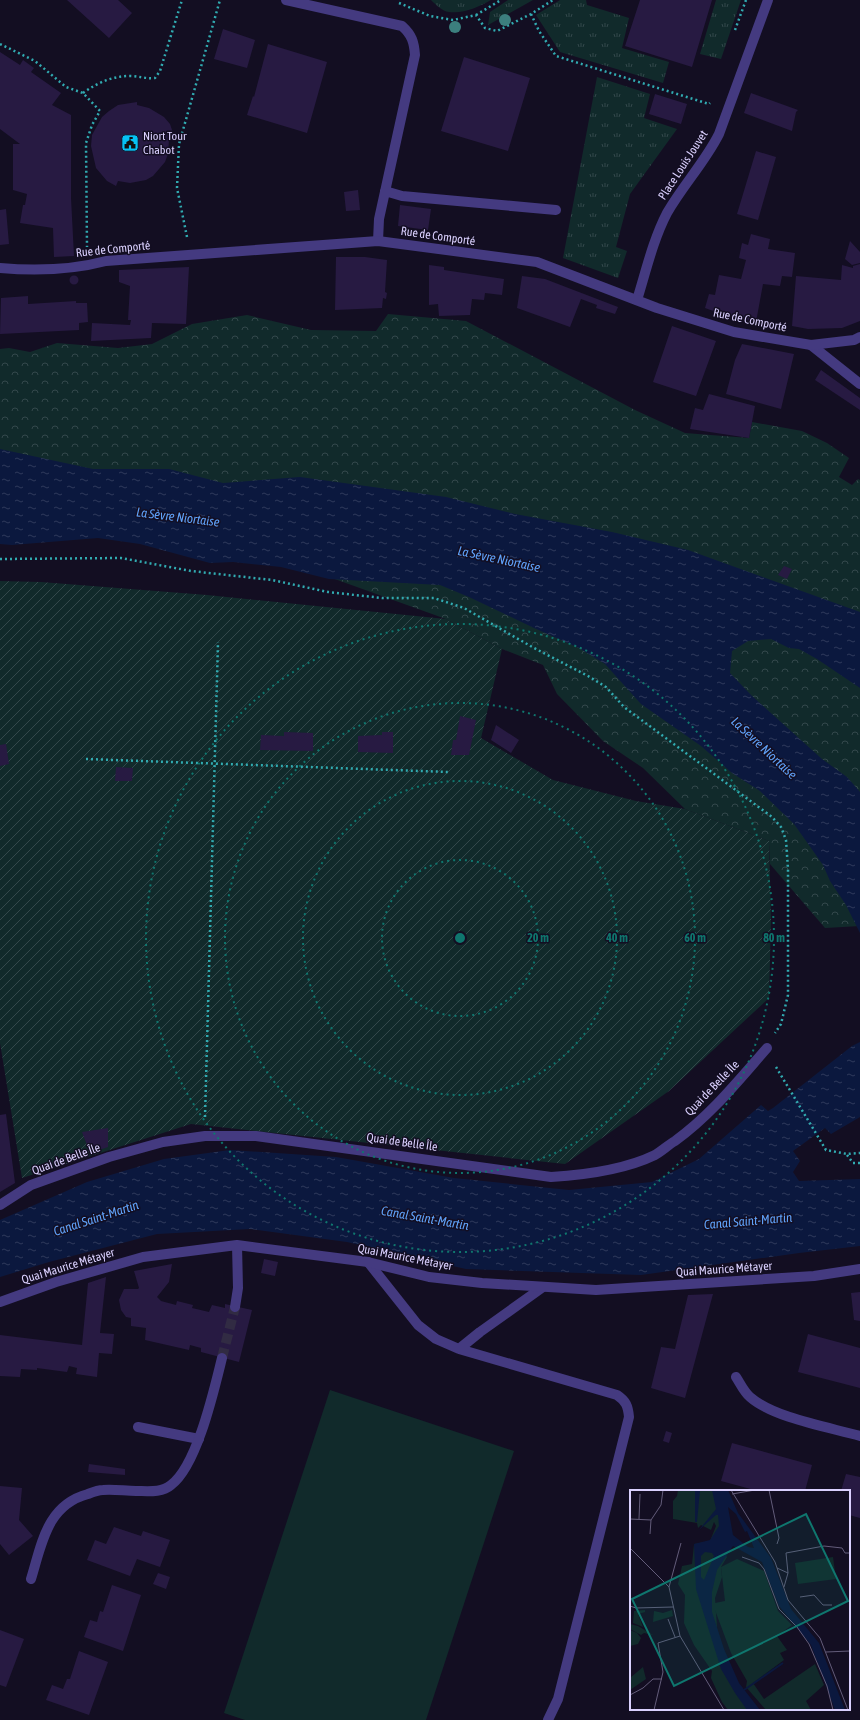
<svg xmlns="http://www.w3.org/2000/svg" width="860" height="1720" font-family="'Asap Condensed',sans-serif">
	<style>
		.grass { fill: url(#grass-tufts) }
		.forest { fill: url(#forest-crowns) }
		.garden { fill: url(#garden-furrows) }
		.pitch { fill: #112a2b }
		.water { fill: url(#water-ripples) }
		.building { fill: #271a42 }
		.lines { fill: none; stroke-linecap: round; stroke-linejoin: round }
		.minor-tunnel { stroke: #312b43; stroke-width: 10; stroke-dasharray: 10 5; stroke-linecap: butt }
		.path { stroke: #31abb1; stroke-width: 2.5; stroke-dasharray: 2 3; stroke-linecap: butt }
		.service { stroke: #443a80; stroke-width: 10 }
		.minor { stroke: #443a80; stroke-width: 10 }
		.tertiary { stroke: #443a80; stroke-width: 10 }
		.tree { fill: #3c7f7e }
		.ring { fill: none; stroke: #0f766e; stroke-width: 2; stroke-dasharray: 2 4 }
		.labels { text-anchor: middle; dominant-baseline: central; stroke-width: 3; stroke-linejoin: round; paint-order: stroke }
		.poi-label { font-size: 12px; fill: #dad0fe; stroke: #130e22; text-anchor: start }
		.street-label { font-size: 12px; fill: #dad0fe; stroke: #130e22 }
		.water-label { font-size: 13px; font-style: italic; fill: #60a3fb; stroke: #130e22 }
		.inset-river { fill: none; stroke: #0b183e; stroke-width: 2 }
		.inset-road { fill: none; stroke: #635c7a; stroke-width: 1 }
		.view { fill: #0f766e; fill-opacity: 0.15; stroke: #0f766e; stroke-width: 2 }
		.inset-edge { fill: none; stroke: #dad0fe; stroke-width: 2 }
		.centre { fill: #0f766e; stroke: #130e22; stroke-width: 2 }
		.ring-label { font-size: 12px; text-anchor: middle; font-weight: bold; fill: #0f766e; stroke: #130e22; stroke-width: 3; stroke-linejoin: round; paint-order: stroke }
	</style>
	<defs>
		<pattern id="grass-tufts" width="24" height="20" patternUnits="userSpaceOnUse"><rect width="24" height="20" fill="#112a2b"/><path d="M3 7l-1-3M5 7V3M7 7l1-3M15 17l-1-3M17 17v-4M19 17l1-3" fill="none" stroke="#33484b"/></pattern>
		<pattern id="forest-crowns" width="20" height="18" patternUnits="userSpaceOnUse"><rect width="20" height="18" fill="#112a2b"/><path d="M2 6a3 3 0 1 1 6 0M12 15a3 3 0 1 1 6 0" fill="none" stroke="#33484b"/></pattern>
		<pattern id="garden-furrows" width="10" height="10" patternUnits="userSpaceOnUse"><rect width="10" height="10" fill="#112a2b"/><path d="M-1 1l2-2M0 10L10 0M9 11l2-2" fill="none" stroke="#33484b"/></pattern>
		<pattern id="water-ripples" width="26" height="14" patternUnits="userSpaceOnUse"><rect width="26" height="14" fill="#0b183e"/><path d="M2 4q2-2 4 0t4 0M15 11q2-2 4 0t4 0" fill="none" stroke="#2e395b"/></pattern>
	</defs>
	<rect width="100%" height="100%" fill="#130e22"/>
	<path class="grass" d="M 431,0 L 491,0 C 479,7 463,14 449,12 C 442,11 436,5 431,0 Z
		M 508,0 L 533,0 L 488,25 L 490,12 Z
		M 560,0 L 586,0 L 587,5 L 629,18 L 622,48 L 669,62 L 663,83 L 560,52 L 536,15 Z
		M 716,0 L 741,0 L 721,59 L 700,54 Z
		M 597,77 L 650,94 L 644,118 L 677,129 L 630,194 L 616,247 L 627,251 L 618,278 L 563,258 Z"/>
	<path class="forest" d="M 388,314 L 466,321 L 635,410 L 685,433 L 749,438 L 752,422 L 802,431 L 827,443 L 849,458 L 839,477 L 852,485 L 858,479 L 860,480 L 860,926 L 825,928 L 770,864 L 769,841 L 685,809 L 643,768 L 603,741 L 557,694 L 543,665 L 502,649 L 446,619 L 176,522 L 0,468 L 0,349 L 9,348 L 30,352 L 57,343 L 118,348 L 152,344 L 192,324 L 247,315 L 311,330 L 376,331 Z"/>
	<path class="garden" d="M 0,581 L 41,582 L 207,595 L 446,619 L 502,649 L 481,738 L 553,780 L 636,801 L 685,809 L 769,841 L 771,919 L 769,998 L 669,1091 L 565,1164 L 191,1124 L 22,1178 L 0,1043 Z"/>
	<path class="pitch" d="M 330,1390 L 514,1451 L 426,1720 L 245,1720 L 224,1713 Z"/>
	<path class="water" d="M 0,449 L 93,469 L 169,469 L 223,483 L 300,477 L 446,497 L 515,514 L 612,532 L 688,550 L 860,612 L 860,688 L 817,659 L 799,649 L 789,648 L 771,639 L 748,641 L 732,651 L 730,673 L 751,695 L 822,759 L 847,777 L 860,792 L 860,933 L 846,905 L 830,881 L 823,865 L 794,824 L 760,791 L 732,773 L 701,746 L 641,704 L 605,664 L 579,648 L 534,628 L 469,597 L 440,585 L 329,579 L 281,567 L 233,562 L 210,563 L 140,544 L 98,538 L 12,545 L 0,544 Z
		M 860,1042 L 860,1117 L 831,1134 L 825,1128 L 793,1151 L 800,1161 L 793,1172 L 799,1181 L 860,1179 L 860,1246 L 799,1253 L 641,1275 L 466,1269 L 347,1242 L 250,1229 L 157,1234 L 49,1262 L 0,1277 L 0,1220 L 87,1182 L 164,1159 L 230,1150 L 336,1157 L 454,1178 L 569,1190 L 652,1182 L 699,1159 L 761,1105 L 768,1111 L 773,1108 L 852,1046 Z"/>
	<path class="building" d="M 67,0 L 118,0 L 132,13 L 109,38 Z
		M 640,0 L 712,0 L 692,67 L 625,46 Z
		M 223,29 L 255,40 L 247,68 L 214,59 Z
		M 268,44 L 327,62 L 307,133 L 247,115 L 253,96 L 254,97 Z
		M 0,52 L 20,65 L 23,60 L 34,68 L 31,72 L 61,93 L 52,105 L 71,115 L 71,198 L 74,256 L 54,257 L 53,228 L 20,223 L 23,205 L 25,205 L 27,194 L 13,190 L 13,144 L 20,144 L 0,129 Z
		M 464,57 L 530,78 L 508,151 L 441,131 Z
		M 751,93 L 798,110 L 796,112 L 792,131 L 744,113 Z
		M 655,94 L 687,104 L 681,124 L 649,114 Z
		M 137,102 L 137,105 L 149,108 L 164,117 L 170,124 L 175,139 L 169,140 L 168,154 L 165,162 L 153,176 L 146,180 L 130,183 L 118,181 L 116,186 L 107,181 L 96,168 L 91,146 L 92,135 L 102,117 L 109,111 L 118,105 Z
		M 756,151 L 776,157 L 758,220 L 737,214 Z
		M 358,190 L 360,210 L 346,211 L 344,192 Z
		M 400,205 L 431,209 L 428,230 L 398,226 Z
		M 6,209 L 9,244 L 0,245 L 0,210 Z
		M 751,234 L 770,239 L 768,249 L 795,253 L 792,277 L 782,276 L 780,286 L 763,284 L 756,322 L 730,317 L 705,308 L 709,294 L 715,295 L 719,275 L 741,279 L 746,260 L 739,258 L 742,243 L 748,245 Z
		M 850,241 L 860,252 L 860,263 L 852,265 L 845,259 Z
		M 336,257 L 365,257 L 387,260 L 385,292 L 387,293 L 386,299 L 383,298 L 382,308 L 335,310 Z
		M 860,264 L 860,321 L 842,328 L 808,329 L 792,326 L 796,276 L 841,280 L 842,265 L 853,268 L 853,266 Z
		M 429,265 L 444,267 L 444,270 L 504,279 L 502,295 L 485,293 L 484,300 L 472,299 L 470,315 L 439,316 L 438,304 L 429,305 Z
		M 189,267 L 186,324 L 152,323 L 151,338 L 91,341 L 92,323 L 130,325 L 131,320 L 128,320 L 130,286 L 119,282 L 119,270 Z
		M69.5 280a4.5 4.5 0 1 1 9 0a4.5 4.5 0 1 1-9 0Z
		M 522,276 L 545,279 L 618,307 L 615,314 L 596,308 L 597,305 L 581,299 L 570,327 L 517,308 Z
		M 28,296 L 28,304 L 76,301 L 76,303 L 87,303 L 88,322 L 79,323 L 79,330 L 0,334 L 1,298 Z
		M 672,326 L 716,341 L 696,396 L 653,382 Z
		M 742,344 L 794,354 L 781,409 L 726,394 L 735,360 Z
		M 821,370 L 860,398 L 860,410 L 815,380 Z
		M 709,394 L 755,406 L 749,438 L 690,429 L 695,408 L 703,410 Z
		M 784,566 L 792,569 L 787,579 L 778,575 Z
		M 460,716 L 476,720 L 469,755 L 451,755 L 453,740 L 456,740 Z
		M 496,725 L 519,740 L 511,753 L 491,740 Z
		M 284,732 L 313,733 L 313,751 L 260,750 L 261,735 L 284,736 Z
		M 382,732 L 393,732 L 393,753 L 358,752 L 358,736 L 382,735 Z
		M 6,744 L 9,764 L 0,766 L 0,745 Z
		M 116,767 L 133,768 L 132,781 L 115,781 Z
		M 6,1114 L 15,1183 L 0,1192 L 0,1115 Z
		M 108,1128 L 108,1147 L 90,1153 L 82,1132 Z
		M 264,1259 L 278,1262 L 275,1276 L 261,1273 Z
		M 172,1264 L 169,1282 L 157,1297 L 161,1301 L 176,1305 L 177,1301 L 193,1305 L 192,1308 L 209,1312 L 212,1305 L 225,1308 L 225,1304 L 252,1310 L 239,1362 L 201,1352 L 201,1348 L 190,1345 L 189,1350 L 145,1340 L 146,1328 L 131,1326 L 131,1318 L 126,1317 L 121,1310 L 119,1300 L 124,1289 L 138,1289 L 139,1288 L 134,1271 Z
		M 106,1277 L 100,1333 L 114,1334 L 112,1354 L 99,1353 L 97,1377 L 76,1374 L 77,1368 L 69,1366 L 67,1372 L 37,1368 L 37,1370 L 21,1369 L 20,1377 L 0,1376 L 0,1335 L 82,1345 L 88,1283 Z
		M 860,1292 L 860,1321 L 854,1320 L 851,1293 Z
		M 713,1294 L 685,1398 L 651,1388 L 661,1347 L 675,1349 L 688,1295 Z
		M 808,1334 L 860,1348 L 860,1388 L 798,1372 Z
		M 666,1431 L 672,1433 L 669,1443 L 663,1441 Z
		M 732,1443 L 812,1465 L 805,1491 L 758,1491 L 721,1481 Z
		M 89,1464 L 125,1469 L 125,1475 L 88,1472 Z
		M 846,1474 L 860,1477 L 860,1518 L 849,1515 L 849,1491 L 841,1491 Z
		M 0,1486 L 22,1488 L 19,1520 L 33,1536 L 9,1555 L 0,1544 Z
		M 114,1527 L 141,1536 L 143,1531 L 170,1540 L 160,1567 L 137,1559 L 130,1576 L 87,1560 L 95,1540 L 106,1544 Z
		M 158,1573 L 170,1577 L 166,1589 L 153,1584 Z
		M 112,1585 L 141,1595 L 123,1651 L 84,1637 L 90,1620 L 97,1622 L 100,1611 L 103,1612 Z
		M 0,1630 L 24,1639 L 6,1687 L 0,1685 Z
		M 79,1651 L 108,1662 L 89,1715 L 46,1700 L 52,1685 L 63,1689 L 67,1679 L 70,1679 Z"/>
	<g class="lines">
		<path class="minor-tunnel" d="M 222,1358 L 235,1307"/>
		<path class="path" d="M 399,3 L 430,16 L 453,20 L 476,15 L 485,28 L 497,31 L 531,14 L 553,0
			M 531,14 L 539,31 L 556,56 L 709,104 L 710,103
			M 476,15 L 501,0
			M 735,30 L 746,0
			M 0,44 L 35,61 L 66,87 L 83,93 L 100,111 L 92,125 L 86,143 L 87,247
			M 83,93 C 97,83 112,76 130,76 C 139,76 146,79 155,78 L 160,71 L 182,0
			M 187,237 L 177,188 L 179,144 L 220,0
			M 0,559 L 121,558 L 191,571 L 272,580 L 328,592 L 382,598 L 434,598 L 464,608 L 534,648 L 588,676 L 606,687 L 624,707 L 772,817 L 781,827 L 786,840 L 788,869 L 788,995 L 781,1024 L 775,1033
			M 86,759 L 449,772
			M 776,1067 L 826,1150 L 847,1154 L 860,1153
			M 205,1117 L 218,642
			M 847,1155 L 853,1163 L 860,1163"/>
		<path class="service" d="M 368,1262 L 418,1325 L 436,1339 L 459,1349 L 480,1332 L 543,1287
			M 459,1349 L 617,1395 C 626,1401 628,1406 629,1417 L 558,1699 L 548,1720
			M 138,1427 L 199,1439"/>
		<path class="minor" d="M 286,0 L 402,26 C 412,35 414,42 415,55 L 379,219 L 378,241
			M 385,191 L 402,196 L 556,210
			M 637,300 C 646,271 653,240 667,213 C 683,185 705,162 719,134 L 768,0
			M 811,345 L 860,384
			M 0,1205 L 31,1185 L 109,1157 L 163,1142 L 205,1136 L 256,1136 L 551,1177 C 584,1175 624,1170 655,1155 C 662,1151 668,1145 675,1141 C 711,1115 738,1081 767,1048
			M 0,1302 L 56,1282 L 143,1257 L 237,1245 L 368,1262 L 429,1277 L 482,1283 L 596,1290 L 814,1276 L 860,1269
			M 235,1307 L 238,1288 L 237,1245
			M 736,1377 C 740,1383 744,1392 750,1397 C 774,1418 828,1427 860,1436
			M 31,1579 C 42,1543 47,1505 88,1494 C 93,1492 98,1490 103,1490 C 114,1489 125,1491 136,1491 C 147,1491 162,1493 171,1485 C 197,1466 214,1390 222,1358"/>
		<path class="tertiary" d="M 0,268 C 35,271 72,270 106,261 L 378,241 L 537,262 L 657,308 L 734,332 L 811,345 L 854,340 L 860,337"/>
	</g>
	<g class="tree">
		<circle cx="505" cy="20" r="6"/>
		<circle cx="455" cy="27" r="6"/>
	</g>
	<g class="ring">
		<circle cx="460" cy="938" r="78"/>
		<circle cx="460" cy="938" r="157"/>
		<circle cx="460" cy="938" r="235"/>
		<circle cx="460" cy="938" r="314"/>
	</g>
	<defs>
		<symbol id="civic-square" viewBox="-11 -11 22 22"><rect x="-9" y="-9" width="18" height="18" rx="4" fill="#06c2f4" stroke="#130e22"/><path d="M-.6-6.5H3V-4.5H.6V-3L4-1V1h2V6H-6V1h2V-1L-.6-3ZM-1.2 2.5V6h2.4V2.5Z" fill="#111"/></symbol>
	</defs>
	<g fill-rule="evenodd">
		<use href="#civic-square" x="120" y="133" width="20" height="20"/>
	</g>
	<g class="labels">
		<g class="poi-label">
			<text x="143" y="136">Niort Tour<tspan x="143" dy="14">Chabot</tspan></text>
		</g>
		<g class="street-label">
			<text transform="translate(683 165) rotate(-57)">Place Louis Jouvet</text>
			<text transform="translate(438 236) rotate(8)">Rue de Comporté</text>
			<text transform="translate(113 249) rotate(-6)">Rue de Comporté</text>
			<text transform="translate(750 320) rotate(12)">Rue de Comporté</text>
			<text transform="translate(712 1088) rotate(-46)">Quai de Belle Île</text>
			<text transform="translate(402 1142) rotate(8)">Quai de Belle Île</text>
			<text transform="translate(66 1159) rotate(-20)">Quai de Belle Île</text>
			<text transform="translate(405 1257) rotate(11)">Quai Maurice Métayer</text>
			<text transform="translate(68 1266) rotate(-17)">Quai Maurice Métayer</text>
			<text transform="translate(724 1269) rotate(-4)">Quai Maurice Métayer</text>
		</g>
		<g class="water-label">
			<text transform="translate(178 517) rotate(7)">La Sèvre Niortaise</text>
			<text transform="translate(499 559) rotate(12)">La Sèvre Niortaise</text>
			<text transform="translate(764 748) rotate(43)">La Sèvre Niortaise</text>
			<text transform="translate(96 1218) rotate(-18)">Canal Saint-Martin</text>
			<text transform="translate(425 1218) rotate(10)">Canal Saint-Martin</text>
			<text transform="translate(748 1221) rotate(-5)">Canal Saint-Martin</text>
		</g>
	</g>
	<g transform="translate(630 1490)">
		<rect width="220" height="220" fill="#130e22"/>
		<path d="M 15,120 L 15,122 L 8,124 L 13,137 L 3,133 L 4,121 ZM 42,120 L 43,126 L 23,132 L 24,121 L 33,123 ZM 0,134 L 8,136 L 23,145 L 14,143 L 11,145 L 0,139 ZM 0,140 L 7,143 L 11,148 L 8,154 L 0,156 ZM 13,177 L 16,189 L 0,200 L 0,188 Z" fill="#112a2b"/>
		<path d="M 48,0 L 87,0 L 95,44 L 92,60 L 97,67 L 91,77 L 92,87 L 85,108 L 88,152 L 118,220 L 98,220 L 92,212 L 81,188 L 82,181 L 64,155 L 54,133 L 55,105 L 48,94 L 52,76 L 62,74 L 64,54 L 80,51 L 86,36 L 84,32 L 81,40 L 71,35 L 68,38 L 67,33 L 43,29 L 43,11 L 47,6 Z" fill="#112a2b"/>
		<path d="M 107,69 L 134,81 L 148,121 L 162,135 L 147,146 L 157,160 L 150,163 L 154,170 L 123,193 L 134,209 L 185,174 L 194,195 L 176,211 L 181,220 L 136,220 L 116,197 L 117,191 L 101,163 L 85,120 L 85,113 L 95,111 L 91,77 Z" fill="#112a2b"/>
		<path d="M 203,67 L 206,89 L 168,94 L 165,73 Z" fill="#112a2b"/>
		<path d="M 65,0 L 70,0 L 67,32 L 65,32 ZM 82,0 L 98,0 L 108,23 L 141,68 L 161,119 L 189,153 L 215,220 L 205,220 L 181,155 L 149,116 L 132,72 L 103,56 L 87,80 L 82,102 L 82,122 L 94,159 L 109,193 L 130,220 L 117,220 L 105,203 L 91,179 L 66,99 L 64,54 L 80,50 L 89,36 L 88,25 L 86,25 L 69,40 L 86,19 ZM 98,17 L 106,24 L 115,42 L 117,41 L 124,58 L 118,57 L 103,45 ZM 75,62 L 82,63 L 84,66 L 74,90 L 71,87 L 71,66 Z" fill="#0b183e" fill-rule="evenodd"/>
		<path class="inset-river" d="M 114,200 L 153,173"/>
		<path class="inset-road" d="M 101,0 L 145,72 L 158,110 L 190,148 L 218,220M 139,0 L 149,48 L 147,54M 102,4 L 125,0M 0,29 L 21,30 L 31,15 L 33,0M 9,29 L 10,4M 20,44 L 21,30M 0,58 L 39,97 L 50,146 L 94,220M 112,67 L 129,73 L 134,79 L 149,119 L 167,137 L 179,154 L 197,196 L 203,220M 147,78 L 158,83 L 154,97M 158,83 L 156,63 L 194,56 L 212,58 L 215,63 L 220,63M 39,97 L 51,53M 170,107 L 184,105 L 193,115 L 202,115M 0,116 L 6,118 L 43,117M 38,129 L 45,147M 196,162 L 220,161M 0,205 L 13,198 L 23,189 L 32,189M 24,220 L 33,182 L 28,153 L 50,146"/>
		<path class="view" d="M 176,24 L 218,111 L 44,196 L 2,109 Z"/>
		<rect width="220" height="220" class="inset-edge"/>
	</g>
	<circle cx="460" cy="938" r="6" class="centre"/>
	<g class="ring-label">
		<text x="538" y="942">20 m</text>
		<text x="617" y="942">40 m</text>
		<text x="695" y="942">60 m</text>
		<text x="774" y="942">80 m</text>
	</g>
</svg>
